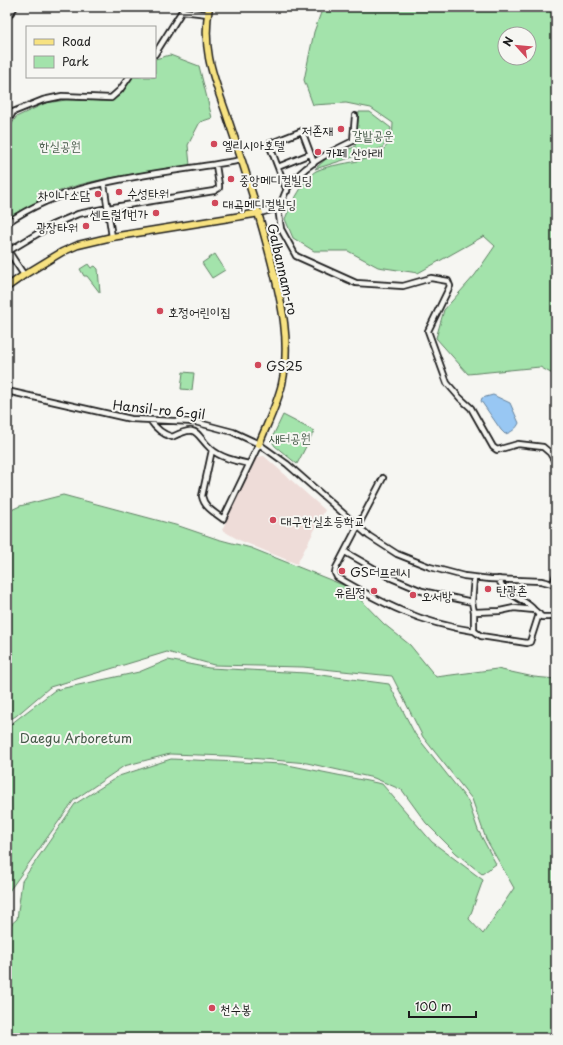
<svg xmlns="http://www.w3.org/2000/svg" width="563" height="1045" font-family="'Playpen Sans','Poor Story',sans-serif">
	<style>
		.built { fill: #eedcd8 }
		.green { fill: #a3e3ab; stroke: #608064; fill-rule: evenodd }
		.water { fill: #98c7f3; stroke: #66839d }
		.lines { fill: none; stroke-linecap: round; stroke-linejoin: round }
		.minor-casing { stroke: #1c1c1c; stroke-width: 8 }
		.major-casing { stroke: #1c1c1c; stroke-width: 9 }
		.minor { stroke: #f6f6f2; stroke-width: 4.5 }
		.major { stroke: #f7e281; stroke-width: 6 }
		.poi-dot { fill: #d1495b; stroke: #f6f6f2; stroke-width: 1.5 }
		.labels { text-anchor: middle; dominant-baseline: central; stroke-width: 4; stroke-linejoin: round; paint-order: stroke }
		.poi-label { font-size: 13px; fill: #1c1c1c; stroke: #f6f6f2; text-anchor: start }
		.park-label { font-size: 13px; fill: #445847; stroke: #f6f6f2 }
		.street-label { font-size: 13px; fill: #1c1c1c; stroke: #f6f6f2 }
	</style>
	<rect width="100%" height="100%" fill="#f6f6f2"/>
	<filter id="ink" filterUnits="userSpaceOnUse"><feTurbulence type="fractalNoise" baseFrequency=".025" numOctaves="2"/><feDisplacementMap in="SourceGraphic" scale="8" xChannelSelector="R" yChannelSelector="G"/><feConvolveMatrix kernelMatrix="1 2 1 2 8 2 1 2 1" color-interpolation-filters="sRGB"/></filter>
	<g filter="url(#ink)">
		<path class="built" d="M 264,456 L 325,510 L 297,564 L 239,540 L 222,530 L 256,457 Z"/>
		<path class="green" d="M 323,7 L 556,7 L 556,376 L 540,367 L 468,374 L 436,338 L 444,310 L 475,275 L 495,246 L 484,236 L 418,273 L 378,267 L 348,251 L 314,251 L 293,238 L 285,219 C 289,208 306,176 316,171 C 344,158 394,168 393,123 L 371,108 L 346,103 L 313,105 L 304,80 L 314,32 ZM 505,34 L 529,34 L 529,58 L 505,58 Z
			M 170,55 L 199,66 L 212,118 L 200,122 L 188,145 L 190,165 C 147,173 82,178 44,198 C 31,204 19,213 7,220 L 7,133 L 16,117 L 46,103 L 66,100 L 109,101 L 119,96 L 132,77 L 155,77 L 155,59 Z
			M 359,112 L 370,112 L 391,128 L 389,138 L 382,148 L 315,169 L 329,156 L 355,147 Z
			M 215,254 L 225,270 L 212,278 L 202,263 Z
			M 88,264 L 91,268 L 95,266 L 98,269 L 100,293 L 87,276 L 84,276 L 80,269 Z
			M 183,372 L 194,373 L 192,390 L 181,389 Z
			M 283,415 L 314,431 L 297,464 L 275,446 L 271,440 Z
			M 63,495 L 179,526 L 217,539 L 251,548 L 348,587 L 384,624 L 410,645 L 436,677 L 497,669 L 534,677 L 556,679 L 556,1038 L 527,1038 L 526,1036 L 524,1038 L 7,1038 L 7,928 L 17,919 L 22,881 L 75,804 L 119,776 L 171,759 L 283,764 L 382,784 L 432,842 L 483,880 L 469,919 L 483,934 L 514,888 L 486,839 L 472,799 L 423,737 L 392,676 L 303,667 L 214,665 L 167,652 L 50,687 L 16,716 L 7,721 L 7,512 L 20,506 Z
			M 168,660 L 209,668 L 306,673 L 389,684 L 415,734 L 468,801 L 478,830 L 496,864 L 482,874 L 456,853 L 426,823 L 402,790 L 374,778 L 307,763 L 228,756 L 170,754 L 124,766 L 74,800 L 7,894 L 7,727 L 55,690 L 139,672 Z"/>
		<path class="water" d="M 493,395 L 510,403 L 519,423 C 517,428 511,433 505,434 L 501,430 L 481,401 L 482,398 Z"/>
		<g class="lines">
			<defs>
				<path id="minor" d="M 182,11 L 208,14
					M 7,18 L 15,7
					M 155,54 L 182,11 L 182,7
					M 7,123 L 13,112 L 43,100 L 62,96 L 111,98 L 120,90 L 129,77
					M 278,167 L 310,154
					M 104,184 L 112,237
					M 287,191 L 269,144 L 302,131 L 314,163
					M 278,208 L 281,229 L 296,256 L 356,283 L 403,286 L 431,278 L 448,281 L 450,286 L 428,331 L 447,383 L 460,398 L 471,408 L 493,447 L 497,450 L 518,444 L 543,447 L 550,453 L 556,463
					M 260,213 L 278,208 C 282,203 283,197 286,191 C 299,167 330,152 353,141 L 355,116
					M 7,223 C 72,177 165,174 242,160
					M 7,249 L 24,275
					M 7,252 L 52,225 L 78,214 L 108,208 L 214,191 L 219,188 L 219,185 L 216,165
					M 7,391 L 131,419 L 195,422 L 233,432 L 259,444 L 287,464 L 369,536 L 397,554 L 430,567 L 464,576 L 490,579 L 541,581 L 553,584 L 556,586
					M 150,420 C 156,429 162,434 172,437 C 199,424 194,433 211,449 C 221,458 236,461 249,464
					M 212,450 L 202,496 C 204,507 214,512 223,519 L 259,444
					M 383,478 L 336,568 L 335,573 L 337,577 C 383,604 420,623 474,631 L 474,612 L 472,602 L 474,578
					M 345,552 L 389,577 L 422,591 L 472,602
					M 499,579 C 503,595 525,598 534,610
					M 553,584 L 556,575
					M 474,612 L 500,611 L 514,608 L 534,610 L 542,617 L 556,617
					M 474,631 L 481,636 L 527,643 L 530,642 L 539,614"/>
				<path id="major" d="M 209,7 C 201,53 215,80 229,122 C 245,169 260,216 272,264 C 282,304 291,343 282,384 C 277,405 267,424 259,444
					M 7,287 L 24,275 L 62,252 L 78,245 L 112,237 L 260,213"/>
			</defs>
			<use href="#minor" class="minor-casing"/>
			<use href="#major" class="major-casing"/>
			<use href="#minor" class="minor"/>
			<use href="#major" class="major"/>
		</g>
	</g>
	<g class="poi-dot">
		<circle cx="341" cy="129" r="4"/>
		<circle cx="214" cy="144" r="4"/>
		<circle cx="318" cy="152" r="4"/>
		<circle cx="231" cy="179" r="4"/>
		<circle cx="119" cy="192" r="4"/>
		<circle cx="98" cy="194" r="4"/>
		<circle cx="215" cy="203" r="4"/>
		<circle cx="156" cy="213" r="4"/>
		<circle cx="86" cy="226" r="4"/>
		<circle cx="160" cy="311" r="4"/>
		<circle cx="258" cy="365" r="4"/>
		<circle cx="273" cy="520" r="4"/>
		<circle cx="342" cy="571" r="4"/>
		<circle cx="488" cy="589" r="4"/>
		<circle cx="374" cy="591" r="4"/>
		<circle cx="413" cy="595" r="4"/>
		<circle cx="212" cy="1008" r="4"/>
	</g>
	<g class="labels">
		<g class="poi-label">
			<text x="333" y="129" text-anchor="end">저존재</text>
			<text x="222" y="144">엘리시아호텔</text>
			<text x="326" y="152">카페 산아래</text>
			<text x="239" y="179">중앙메디컬빌딩</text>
			<text x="127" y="192">수성타워</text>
			<text x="90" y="194" text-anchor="end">차이나소담</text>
			<text x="223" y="203">대곡메디컬빌딩</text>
			<text x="148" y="213" text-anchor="end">센트럴1번가</text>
			<text x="78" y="226" text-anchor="end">광장타워</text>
			<text x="168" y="311">호정어린이집</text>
			<text x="266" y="365">GS25</text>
			<text x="281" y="520">대구한실초등학교</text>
			<text x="350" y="571">GS더프레시</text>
			<text x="496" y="589">탄광촌</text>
			<text x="366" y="591" text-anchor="end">유림정</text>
			<text x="421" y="595">오서방</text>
			<text x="220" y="1008">천수봉</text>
		</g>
		<g class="park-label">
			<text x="373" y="134">갈밭공운</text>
			<text x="60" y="145">한실공원</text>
			<text x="290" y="437">새터공원</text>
			<text x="76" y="737">Daegu Arboretum</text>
		</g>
		<g class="street-label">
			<text transform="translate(283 269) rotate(77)">Galbannam-ro</text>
			<text transform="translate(159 409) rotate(6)">Hansil-ro 6-gil</text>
		</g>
	</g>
	<rect width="563" height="1045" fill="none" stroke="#f6f6f2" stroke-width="24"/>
	<rect x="12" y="12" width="539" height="1021" fill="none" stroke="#1c1c1c" stroke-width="1.5" filter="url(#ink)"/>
	<rect x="26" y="26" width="130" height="52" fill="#f6f6f2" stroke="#9f9f9c"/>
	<rect x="34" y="39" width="20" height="6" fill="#f7e281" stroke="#9f9f9c"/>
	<text x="62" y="46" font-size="12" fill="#1c1c1c">Road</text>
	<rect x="34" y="56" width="20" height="12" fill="#a3e3ab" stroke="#9f9f9c"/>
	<text x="62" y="66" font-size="12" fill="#1c1c1c">Park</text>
	<g transform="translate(517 46) rotate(297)"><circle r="19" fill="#f6f6f2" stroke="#9f9f9c"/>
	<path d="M0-3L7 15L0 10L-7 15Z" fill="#d1495b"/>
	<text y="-6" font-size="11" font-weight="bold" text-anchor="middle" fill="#1c1c1c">N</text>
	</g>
	<path d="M409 1011v6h67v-6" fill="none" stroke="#1c1c1c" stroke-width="2"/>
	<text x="415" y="1011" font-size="12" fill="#1c1c1c" stroke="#f6f6f2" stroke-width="3" paint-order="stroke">100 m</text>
</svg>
